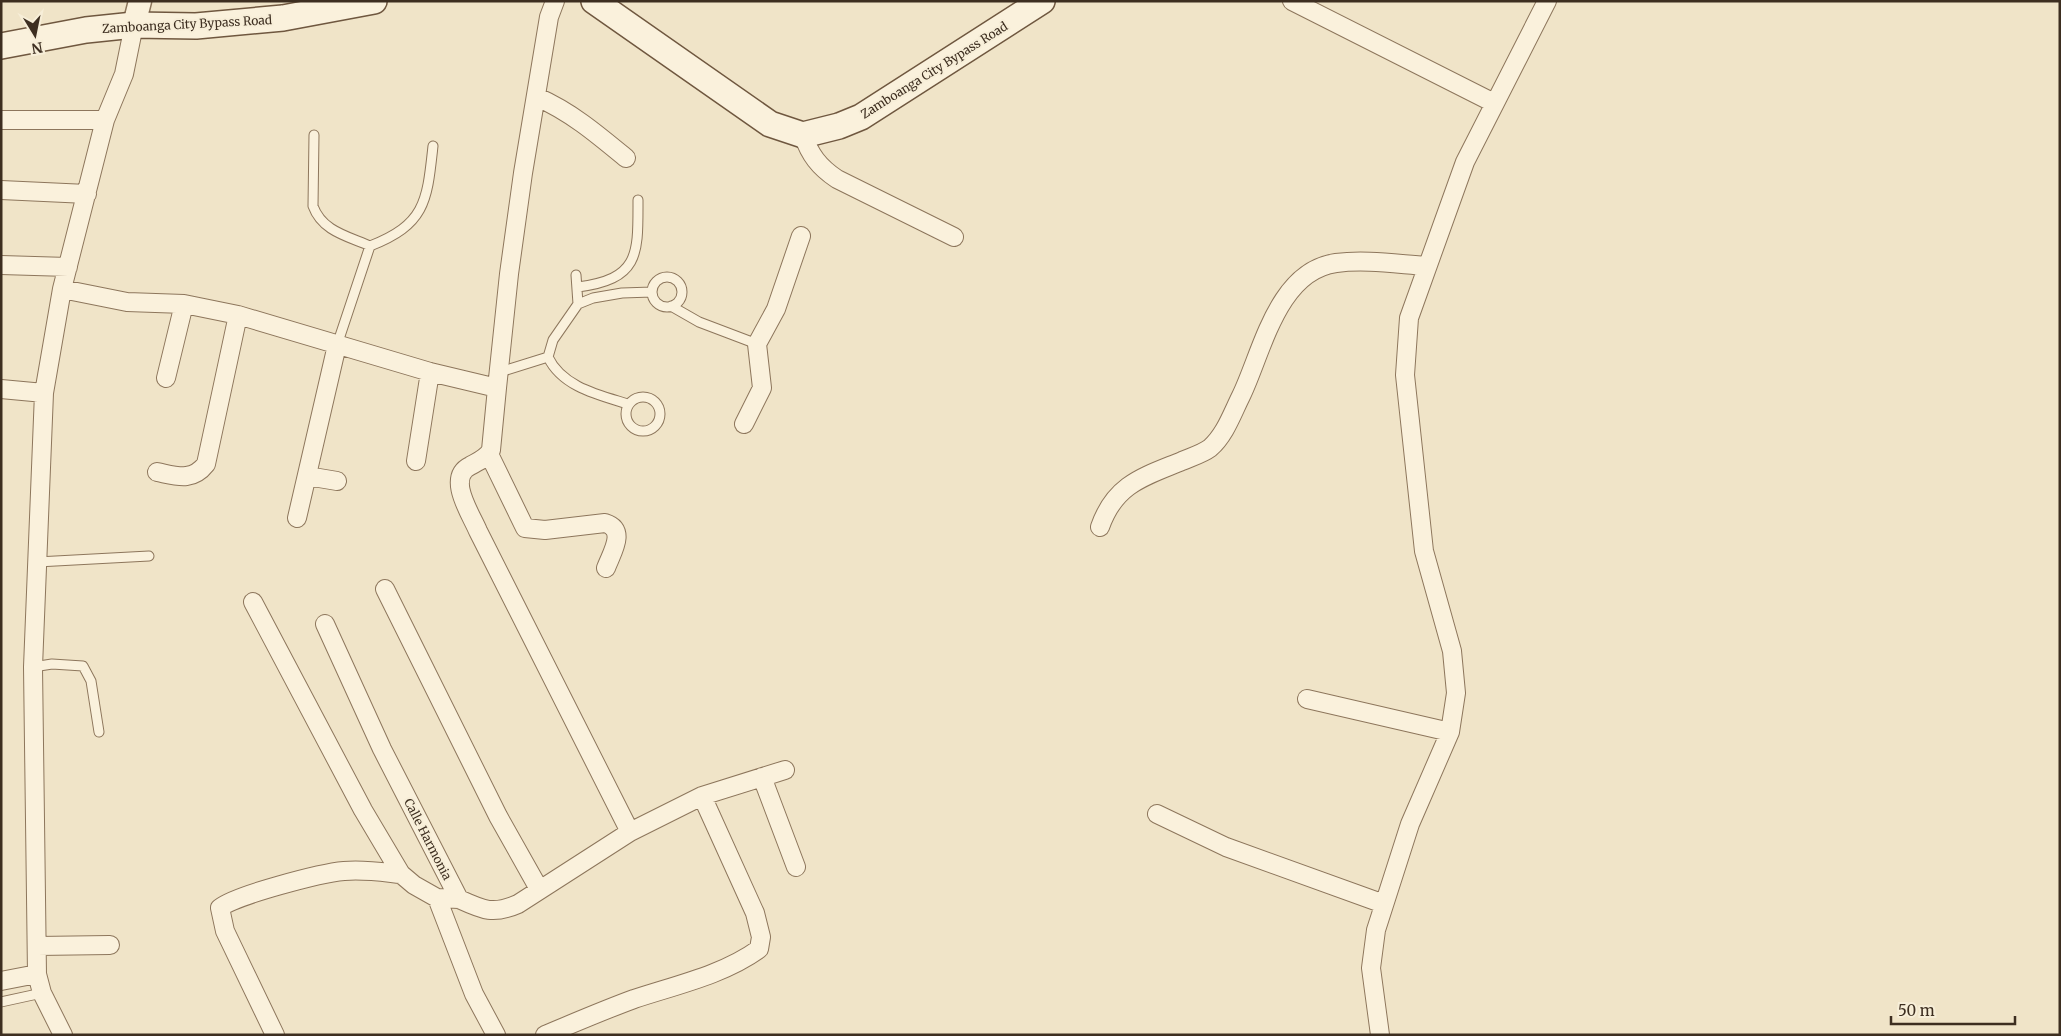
<svg xmlns="http://www.w3.org/2000/svg" width="2061" height="1036" font-family="Merriweather,serif">
	<style>
		.lines { fill: none; stroke-linecap: round; stroke-linejoin: round }
		.service-casing { stroke: #8d765c; stroke-width: 11 }
		.minor-casing { stroke: #8d765c; stroke-width: 20 }
		.tertiary-casing { stroke: #8d765c; stroke-width: 25 }
		.secondary-casing { stroke: #6f573f; stroke-width: 28 }
		.service { stroke: #faf1dc; stroke-width: 9 }
		.minor { stroke: #faf1dc; stroke-width: 18 }
		.tertiary { stroke: #faf1dc; stroke-width: 22 }
		.secondary { stroke: #faf1dc; stroke-width: 25 }
		.labels { text-anchor: middle; dominant-baseline: central; stroke-width: 4; stroke-linejoin: round; paint-order: stroke }
		.street-label { font-size: 12px; fill: #3d2e20; stroke: #f7eed8 }
	</style>
	<rect width="100%" height="100%" fill="#f0e4c8"/>
	<g class="lines">
		<defs>
			<path id="service" d="M 314,135 L 313,206 C 322,231 347,236 370,246 L 337,345
				M 370,246 C 426,224 427,201 433,146
				M 576,275 L 578,304
				M652 292a15 15 0 1 1 30 0a15 15 0 1 1-30 0Z
				M 578,287 C 640,279 638,254 638,200
				M 671,306 L 699,322 L 757,344
				M 548,357 C 562,387 599,395 628,404
				M 500,372 L 548,357 L 553,340 L 578,304 L 593,298 L 622,293 L 652,292
				M626 414a17 17 0 1 1 34 0a17 17 0 1 1-34 0Z
				M 37,562 L 149,556
				M 33,667 L 52,664 L 83,666 L 91,681 L 99,732
				M 1,1002 L 42,993"/>
			<path id="minor" d="M 1292,1 L 1494,103
				M 537,97 C 571,112 597,134 626,158
				M 1,120 L 105,120
				M 803,135 C 810,155 819,167 837,179 L 954,237
				M 1,190 L 87,194
				M 1,265 L 68,267
				M 62,289 L 127,302 L 184,304 L 238,315 L 430,372 L 497,388 L 509,274 L 523,173 L 549,17 L 555,1
				M 166,378 L 184,304
				M 497,388 L 491,450 C 487,458 477,462 470,466 C 446,478 471,514 478,531 L 630,832
				M 1,389 L 44,393
				M 744,424 L 762,388 L 757,344 L 776,309 L 801,236
				M 489,454 L 525,528 L 545,530 L 605,523 C 627,530 612,552 606,568
				M 416,461 L 430,372
				M 157,472 C 177,476 192,482 206,464 L 238,315
				M 307,476 L 337,481
				M 297,518 L 337,345
				M 1100,527 C 1115,484 1143,477 1182,461 C 1191,457 1202,454 1210,448 C 1225,435 1232,414 1241,396 C 1262,353 1277,271 1336,263 C 1365,259 1397,264 1427,266
				M 385,589 L 498,816 L 539,889
				M 253,602 L 363,810 L 401,874 L 414,885 L 437,898
				M 325,624 L 382,749 L 459,899 L 437,898 L 474,994 L 496,1035
				M 1307,699 L 1450,732
				M 762,777 L 796,867
				M 1157,814 L 1226,847 L 1384,904
				M 459,899 C 483,910 493,915 518,904 L 630,832 L 702,796 L 785,770
				M 37,946 L 110,945
				M 1,981 L 37,974
				M 63,1035 L 42,993 L 37,974 L 33,667 L 44,393 L 62,289 L 105,120 L 124,74 L 134,25
				M 275,1035 L 225,931 L 220,908 C 236,895 321,873 344,871 C 363,869 382,872 401,874
				M 545,1035 C 574,1023 604,1010 634,999 C 676,985 723,975 759,949 L 761,937 L 755,913 L 702,796
				M 1380,1035 L 1371,968 L 1376,930 L 1410,824 L 1450,732 L 1456,693 L 1452,651 L 1424,551 L 1405,375 L 1409,318 L 1465,162 L 1547,1"/>
			<path id="tertiary" d="M 134,25 L 140,1"/>
			<path id="secondary" d="M 594,1 L 770,124 L 803,135 L 839,126 L 861,117 L 1042,1
				M 1,46 L 86,30 L 134,25 L 196,26 L 283,18 L 374,1"/>
		</defs>
		<use href="#service" class="service-casing"/>
		<use href="#minor" class="minor-casing"/>
		<use href="#tertiary" class="tertiary-casing"/>
		<use href="#secondary" class="secondary-casing"/>
		<use href="#service" class="service"/>
		<use href="#minor" class="minor"/>
		<use href="#tertiary" class="tertiary"/>
		<use href="#secondary" class="secondary"/>
	</g>
	<g class="labels">
		<g class="street-label">
			<text transform="translate(187 24) rotate(-3)">Zamboanga City Bypass Road</text>
			<text transform="translate(934 70) rotate(-32)">Zamboanga City Bypass Road</text>
			<text transform="translate(428 839) rotate(63)">Calle Harmonia</text>
		</g>
	</g>
	<rect width="2061" height="1036" fill="none" stroke="#3d2e20" stroke-width="5"/>
	<g transform="translate(35 35) rotate(170)" stroke="#f7eed8" stroke-width="4" paint-order="stroke">
	<path d="M0-4L9 19L0 12L-9 19Z" fill="#3d2e20"/>
	<text y="-8" font-size="14" font-weight="bold" text-anchor="middle" fill="#3d2e20">N</text>
	</g>
	<path d="M1891 1016v8h124v-8" fill="none" stroke="#3d2e20" stroke-width="2.5"/>
	<text x="1898" y="1016" font-size="15" fill="#3d2e20" stroke="#f7eed8" stroke-width="4" paint-order="stroke">50 m</text>
</svg>
